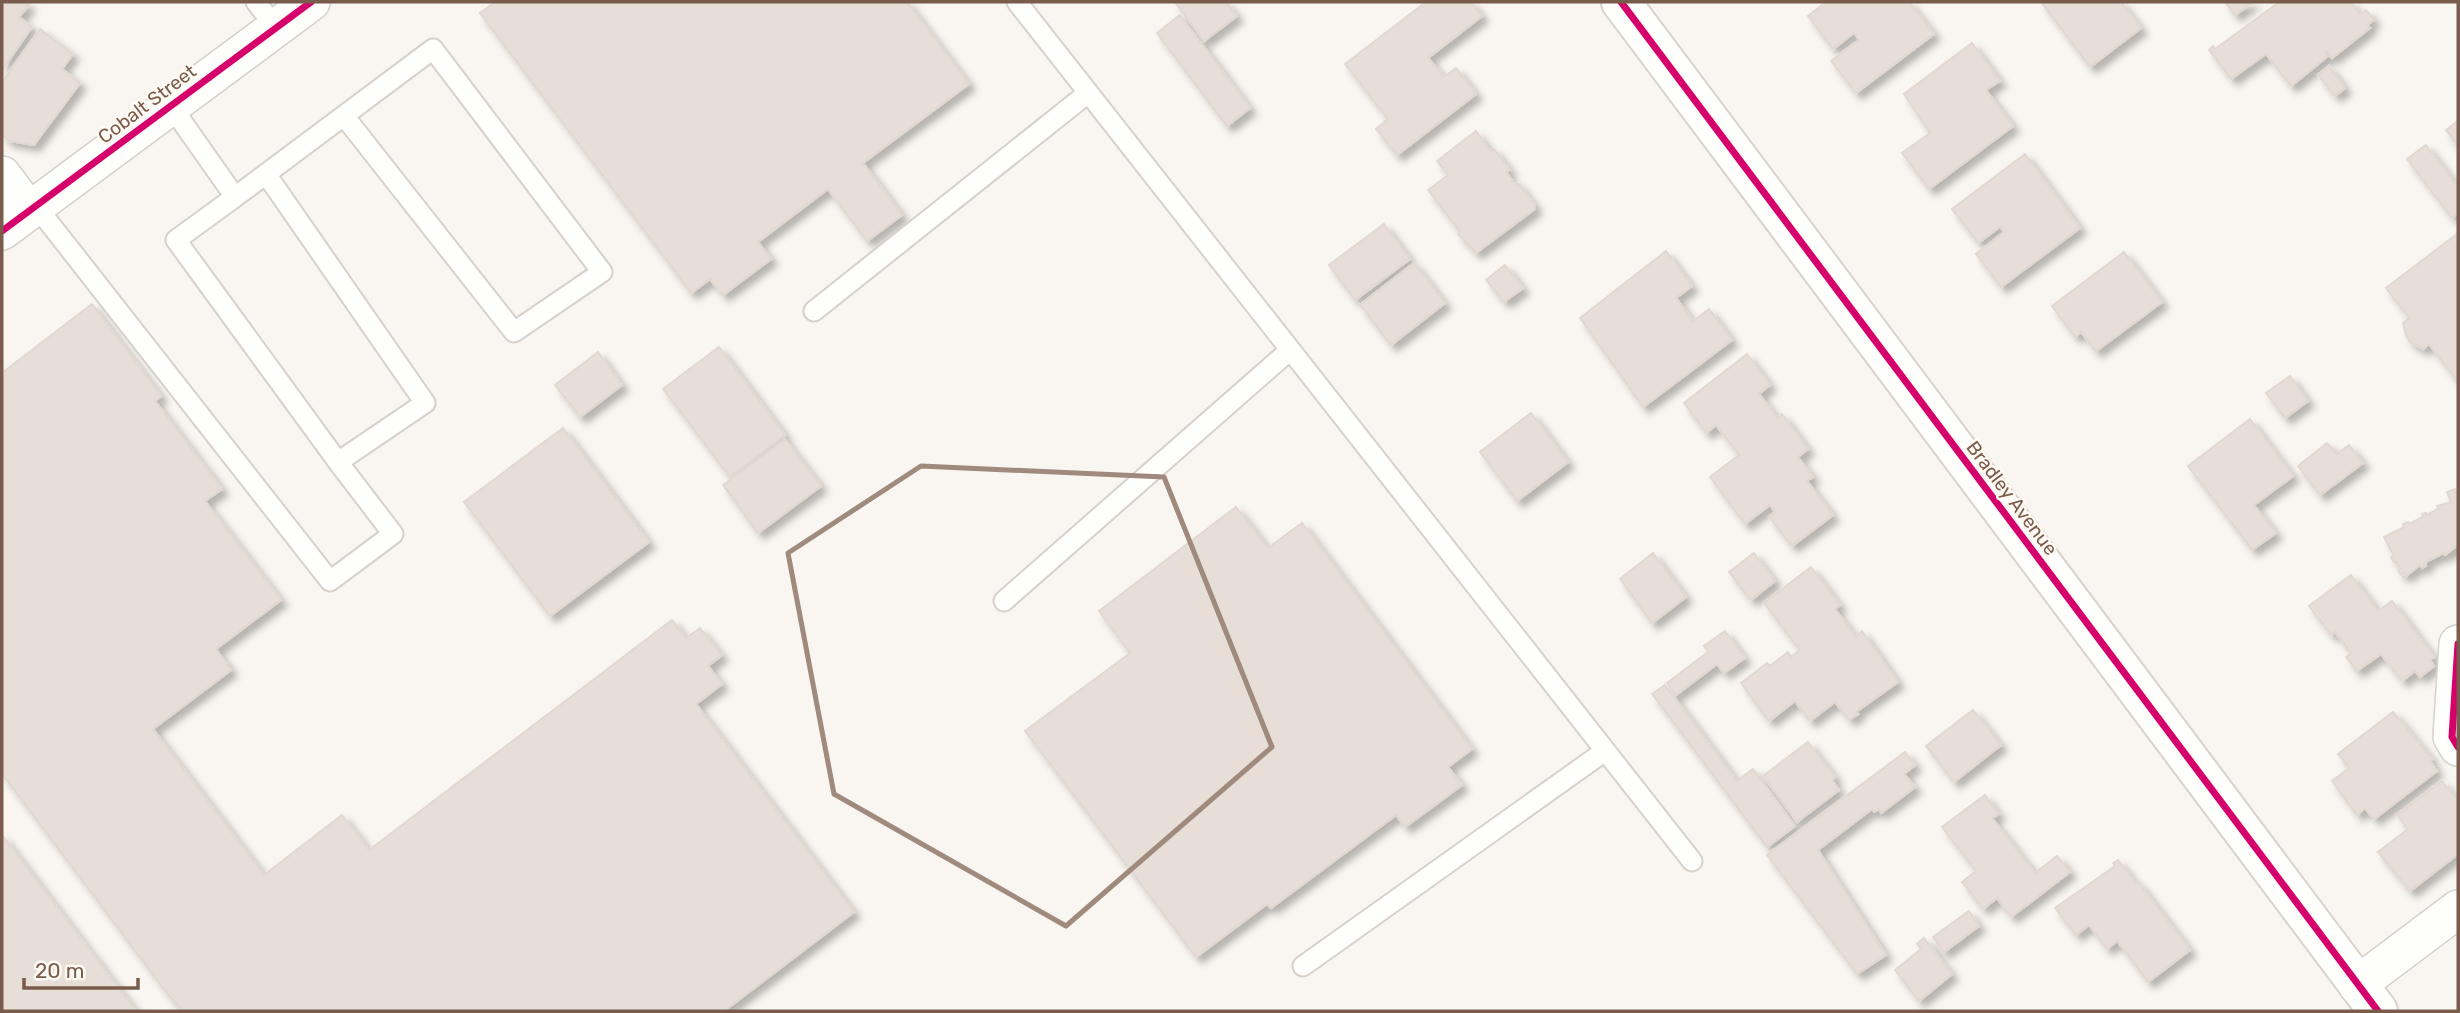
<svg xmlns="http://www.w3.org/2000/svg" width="2460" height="1013" font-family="Rubik,sans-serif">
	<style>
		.building { fill: #e6ded7; stroke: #e2d8d2; stroke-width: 2; filter: url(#shadow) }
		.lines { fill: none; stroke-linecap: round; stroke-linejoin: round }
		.lane-casing { stroke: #d7d1cb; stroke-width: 23 }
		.street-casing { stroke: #d7d1cb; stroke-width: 40 }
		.secondary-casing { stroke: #d9d2cb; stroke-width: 42 }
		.lane { stroke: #fefefd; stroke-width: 19 }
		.street { stroke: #fefefd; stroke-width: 37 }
		.secondary { stroke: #fefefd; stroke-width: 38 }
		.cycleway-casing { stroke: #fffaf3; stroke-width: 11 }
		.cycleway { stroke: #d6006c; stroke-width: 7 }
		.marked { fill: none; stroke: #9f8a7d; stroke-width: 5; stroke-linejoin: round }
		.labels { text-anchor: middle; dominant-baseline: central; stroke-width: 5; stroke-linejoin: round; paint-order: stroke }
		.street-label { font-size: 19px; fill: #7a5c4d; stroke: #fffaf3 }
	</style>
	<defs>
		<filter id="shadow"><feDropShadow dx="6" dy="6" stdDeviation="3.5" flood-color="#0004"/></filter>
	</defs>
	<rect width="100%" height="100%" fill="#f9f5f0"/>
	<path class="building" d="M 2,2 L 25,2 L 29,5 L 19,17 L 32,27 L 2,70 Z
		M 495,2 L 907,2 L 969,84 L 863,163 L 902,215 L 867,241 L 828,189 L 758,242 L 771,259 L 723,295 L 710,279 L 691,293 L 480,13 Z
		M 1175,2 L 1226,2 L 1237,16 L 1204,41 Z
		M 1426,2 L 1471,2 L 1482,16 L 1428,58 L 1444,77 L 1456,68 L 1476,94 L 1397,155 L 1376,129 L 1388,119 L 1345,64 Z
		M 1826,2 L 1909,2 L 1934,34 L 1856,93 L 1831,61 L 1859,40 L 1854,33 L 1833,49 L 1808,16 Z
		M 2041,2 L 2121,2 L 2141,28 L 2090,67 Z
		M 2225,2 L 2253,2 L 2235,15 Z
		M 2279,2 L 2350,2 L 2360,14 L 2366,10 L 2374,20 L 2367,25 L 2370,28 L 2332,58 L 2326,51 L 2325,52 L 2328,56 L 2291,86 L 2266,54 L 2231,79 L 2209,50 L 2213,46 L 2215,49 Z
		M 1180,15 L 1250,108 L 1227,126 L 1157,33 Z
		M 40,29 L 73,54 L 62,69 L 80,83 L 34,145 L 10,141 L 2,135 L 2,82 Z
		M 1972,43 L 2000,81 L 1986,90 L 2013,126 L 1929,189 L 1902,153 L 1930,133 L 1904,94 Z
		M 2329,66 L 2345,88 L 2335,96 L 2318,75 Z
		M 2458,121 L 2458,146 L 2446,130 Z
		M 1476,131 L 1491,152 L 1494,149 L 1510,170 L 1506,172 L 1516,185 L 1518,183 L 1535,205 L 1534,207 L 1535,209 L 1476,253 L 1458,234 L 1460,232 L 1428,190 L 1448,175 L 1437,161 Z
		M 2426,145 L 2458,187 L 2458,212 L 2452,218 L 2407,159 Z
		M 2025,154 L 2080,228 L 2001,287 L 1976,254 L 2004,232 L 2000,227 L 1978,243 L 1952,209 Z
		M 1384,224 L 1410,259 L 1355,300 L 1329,265 Z
		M 2458,233 L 2458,382 L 2429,344 L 2423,349 L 2410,342 L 2406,335 L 2403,323 L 2409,318 L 2386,288 Z
		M 1666,251 L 1692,286 L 1676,298 L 1693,321 L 1709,309 L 1732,340 L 1643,407 L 1580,318 Z
		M 2124,252 L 2162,302 L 2096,351 L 2081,332 L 2075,337 L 2052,306 Z
		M 1414,263 L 1445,303 L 1391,345 L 1360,305 Z
		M 1505,265 L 1523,288 L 1504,302 L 1486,280 Z
		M 92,304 L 161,396 L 155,401 L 222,489 L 205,501 L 281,600 L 216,649 L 231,670 L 153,729 L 264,875 L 342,815 L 369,850 L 672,620 L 686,638 L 700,628 L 722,655 L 708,666 L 722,684 L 696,704 L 854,912 L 724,1011 L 183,1011 L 170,997 L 2,774 L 2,373 Z
		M 719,347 L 785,435 L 730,477 L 663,389 Z
		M 598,352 L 622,385 L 580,417 L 555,385 Z
		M 1747,354 L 1770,385 L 1759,394 L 1778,418 L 1782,414 L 1808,449 L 1798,457 L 1813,477 L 1807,481 L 1833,515 L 1792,546 L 1769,517 L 1775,512 L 1770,505 L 1745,524 L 1710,477 L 1739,455 L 1716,425 L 1706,433 L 1684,403 Z
		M 2290,376 L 2308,401 L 2285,418 L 2266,393 Z
		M 1531,413 L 1568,462 L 1517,501 L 1480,452 Z
		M 2250,419 L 2293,476 L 2254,505 L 2276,533 L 2252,550 L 2188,466 Z
		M 563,428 L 649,542 L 550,616 L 464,502 Z
		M 785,439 L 821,486 L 758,533 L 723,485 Z
		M 2327,443 L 2337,454 L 2349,445 L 2363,463 L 2320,495 L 2298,466 Z
		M 2455,489 L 2458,495 L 2458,545 L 2445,555 L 2444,553 L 2425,562 L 2426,566 L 2422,568 L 2420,565 L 2406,576 L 2404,573 L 2401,575 L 2398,570 L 2400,569 L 2396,562 L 2394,562 L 2391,557 L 2394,556 L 2384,537 L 2404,527 L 2403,524 L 2408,522 L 2409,524 L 2423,517 L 2422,514 L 2426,513 L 2427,515 L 2439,508 L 2437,506 L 2451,502 L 2447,492 Z
		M 1236,507 L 1268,548 L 1302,523 L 1472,749 L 1448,767 L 1462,785 L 1405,827 L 1396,815 L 1271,908 L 1267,904 L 1196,957 L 1025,731 L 1130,653 L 1099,611 Z
		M 1653,553 L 1686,597 L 1652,623 L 1620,579 Z
		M 1754,553 L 1775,581 L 1751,600 L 1729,572 Z
		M 1811,567 L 1840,605 L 1835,609 L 1856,637 L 1862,631 L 1898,682 L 1856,712 L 1858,714 L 1849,720 L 1835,702 L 1810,721 L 1795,701 L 1769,721 L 1741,683 L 1767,663 L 1770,666 L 1788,652 L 1791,657 L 1800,650 L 1764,603 Z
		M 2351,575 L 2378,611 L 2392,601 L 2434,657 L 2430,660 L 2434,666 L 2420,677 L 2415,671 L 2402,681 L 2381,654 L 2357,671 L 2346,657 L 2351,654 L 2335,632 L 2331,635 L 2309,606 Z
		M 1725,631 L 1745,658 L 1724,673 L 1717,664 L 1676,695 L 1667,683 L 1708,652 L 1704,646 Z
		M 1665,685 L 1737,781 L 1753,769 L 1795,826 L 1767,847 L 1652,694 Z
		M 1973,710 L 2001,745 L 1954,782 L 1926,746 Z
		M 2393,712 L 2432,759 L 2430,761 L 2437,771 L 2374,819 L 2365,808 L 2357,815 L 2332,781 L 2349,768 L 2338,754 Z
		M 1808,742 L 1835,777 L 1832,780 L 1839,790 L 1797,822 L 1763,776 Z
		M 1905,752 L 1915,765 L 1904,774 L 1915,787 L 1881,813 L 1879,809 L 1874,812 L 1872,809 L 1818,850 L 1886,955 L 1857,974 L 1767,855 Z
		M 2442,781 L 2454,796 L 2458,796 L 2458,854 L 2410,891 L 2378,852 L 2408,829 L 2397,815 Z
		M 1985,795 L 1999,814 L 1992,818 L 2035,873 L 2057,856 L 2070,872 L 2011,917 L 1997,898 L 1983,909 L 1962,882 L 1976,871 L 1942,827 Z
		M 2,835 L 136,1011 L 2,1011 Z
		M 2118,860 L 2136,883 L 2138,882 L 2190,950 L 2148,982 L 2117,941 L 2107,949 L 2089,925 L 2076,935 L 2055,908 L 2115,866 L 2113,863 Z
		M 1969,911 L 1979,926 L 1944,952 L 1933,937 Z
		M 1924,938 L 1952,974 L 1919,1001 L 1895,970 L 1921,949 L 1917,944 Z"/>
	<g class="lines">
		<defs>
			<path id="lane" d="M 256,2 L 276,28
				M 1017,2 L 1692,861
				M 171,106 L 235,197 L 433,49 L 602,272 L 514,332 L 344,116
				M 235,197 L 176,240 L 338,462 L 425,403 L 266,174
				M 36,206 L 330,581 L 393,534 L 338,462
				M 814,311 L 1088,93
				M 1004,601 L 1290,350
				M 1303,966 L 1605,751"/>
			<path id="street" d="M 2,175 L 29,211
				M 2,231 L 311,2
				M 2458,644 L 2452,737 L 2458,747
				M 2357,985 L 2458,909"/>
			<path id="secondary" d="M 1621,2 L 2378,1011"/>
		</defs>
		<use href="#lane" class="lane-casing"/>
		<use href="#street" class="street-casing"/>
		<use href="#secondary" class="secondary-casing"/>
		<use href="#lane" class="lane"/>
		<use href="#street" class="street"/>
		<use href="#secondary" class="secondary"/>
		<defs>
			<path id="cycleway" d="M 1621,2 L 2378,1011
				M 2,231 L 311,2
				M 2458,644 L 2452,737 L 2458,747"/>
		</defs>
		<use href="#cycleway" class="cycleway-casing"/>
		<use href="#cycleway" class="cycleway"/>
	</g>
	<path class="marked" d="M 921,466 L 1164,477 L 1272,747 L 1066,926 L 834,794 L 788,553 Z"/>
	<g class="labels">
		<g class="street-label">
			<text transform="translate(147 104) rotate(-37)">Cobalt Street</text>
			<text transform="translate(2012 498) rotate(53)">Bradley Avenue</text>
		</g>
	</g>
	<rect width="2460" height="1013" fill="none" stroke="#7a5c4d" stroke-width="7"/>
	<path d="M24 978v10h114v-10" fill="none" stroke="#7a5c4d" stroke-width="3.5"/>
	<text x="35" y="978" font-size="21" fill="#7a5c4d" stroke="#fffaf3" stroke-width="5" paint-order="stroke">20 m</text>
</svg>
